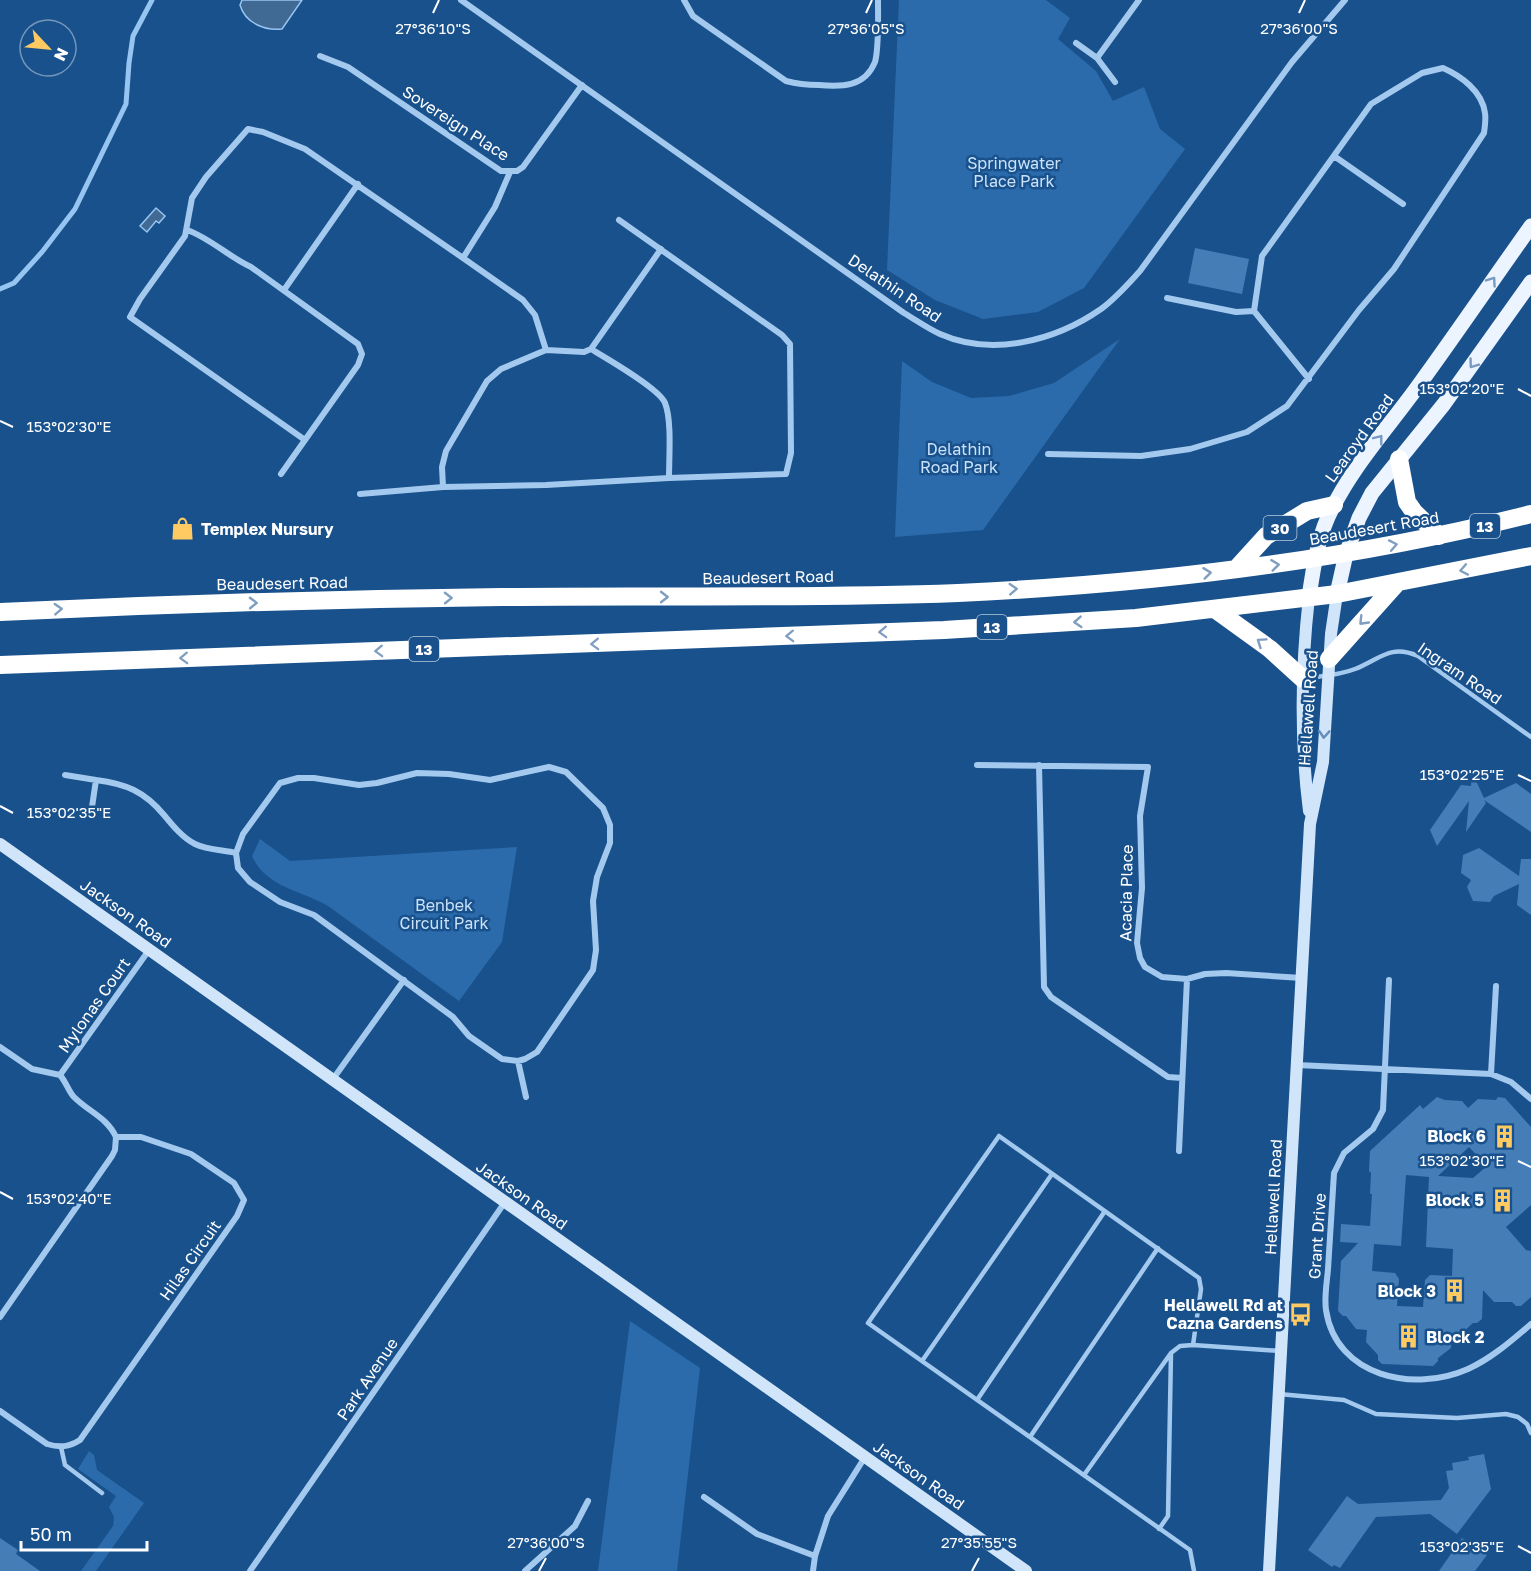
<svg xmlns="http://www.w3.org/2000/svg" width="1531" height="1571" font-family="'Golos Text',sans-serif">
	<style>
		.green { fill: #2b6bab }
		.water { fill: #406994; stroke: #97c5f1; stroke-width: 1.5 }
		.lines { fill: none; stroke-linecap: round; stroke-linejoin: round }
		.stream { stroke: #97c5f1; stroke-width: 5 }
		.building { fill: #457db7; fill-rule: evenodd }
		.lane { stroke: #a4c9ee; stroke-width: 4.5 }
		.street { stroke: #a4c9ee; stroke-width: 6 }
		.secondary { stroke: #d1e5fa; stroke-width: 12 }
		.primary { stroke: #ebf4ff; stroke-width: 15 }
		.highway { stroke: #fff; stroke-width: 18 }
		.oneway { stroke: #779ac0 }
		.oneway2 { stroke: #809fc0 }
		.oneway3 { stroke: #638cb8 }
		.ticks { fill: none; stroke: #fff; stroke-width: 2 }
		.labels { text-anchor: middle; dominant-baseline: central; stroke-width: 5; stroke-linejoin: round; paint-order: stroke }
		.shield { fill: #19518c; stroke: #bacbdc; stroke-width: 1.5 }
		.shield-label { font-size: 15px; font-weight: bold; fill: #fff }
		.street-label { font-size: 16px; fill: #fff; stroke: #19518c }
		.park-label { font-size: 16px; fill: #cae2fa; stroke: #19518c }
		.poi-label { font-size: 16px; font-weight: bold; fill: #fff; stroke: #19518c; text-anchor: end }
		.ticks-label { font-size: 15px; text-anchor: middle; fill: #fff; stroke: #19518c; stroke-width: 5; stroke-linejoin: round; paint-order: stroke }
	</style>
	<rect width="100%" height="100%" fill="#19518c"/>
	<path class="green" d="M 899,0 L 1046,0 L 1070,18 L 1058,39 L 1096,71 L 1113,101 L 1144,87 L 1160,129 L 1185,149 L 1084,288 L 1038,312 L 983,319 L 935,300 L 887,270 Z
		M 1120,339 L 983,530 L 895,537 L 902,361 L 932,382 L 971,398 L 1009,396 L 1054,383 Z
		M 260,839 L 290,861 L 517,847 L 502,942 L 459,1001 L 328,906 C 301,890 266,888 252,856 Z
		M 630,1321 L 700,1368 L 677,1571 L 598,1571 Z
		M 89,1451 L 94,1455 L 97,1470 L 144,1503 L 96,1571 L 81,1571 L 113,1526 L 114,1517 L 109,1507 L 116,1496 L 78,1469 Z"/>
	<path class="water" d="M 242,0 L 302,0 L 282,29 C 265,31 245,23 240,5 Z
		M 156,208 L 165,216 L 159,223 L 156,221 L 147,232 L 140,226 Z"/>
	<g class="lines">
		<path class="stream" d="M 0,289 L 14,283 L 42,252 L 75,209 L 126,104 L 129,63 L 133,36 L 152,0"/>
	</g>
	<path class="building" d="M 1195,248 L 1249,259 L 1242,294 L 1188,283 Z
		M 1472,772 L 1484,798 L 1516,783 L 1531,794 L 1531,832 L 1484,800 L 1486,803 L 1466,832 L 1469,801 L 1437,846 L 1430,830 L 1461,785 L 1471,786 Z
		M 1479,848 L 1519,876 L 1521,859 L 1531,859 L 1531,915 L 1517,905 L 1519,884 L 1494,896 L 1490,902 L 1473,901 L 1467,887 L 1471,880 L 1461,873 L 1463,855 Z
		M 1437,1097 L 1445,1100 L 1462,1101 L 1468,1108 L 1478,1099 L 1496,1100 L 1498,1097 L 1505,1098 L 1531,1127 L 1531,1205 L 1506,1227 L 1526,1250 L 1531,1251 L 1531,1297 L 1521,1306 L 1516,1306 L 1512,1302 L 1494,1302 L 1483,1290 L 1482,1319 L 1477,1323 L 1473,1323 L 1460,1335 L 1452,1334 L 1451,1348 L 1438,1358 L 1438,1361 L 1433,1366 L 1382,1364 L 1378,1360 L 1378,1355 L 1366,1342 L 1367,1330 L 1356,1329 L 1346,1316 L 1343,1316 L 1338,1311 L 1341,1261 L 1358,1243 L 1340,1242 L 1341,1224 L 1370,1226 L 1372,1194 L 1370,1194 L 1371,1173 L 1369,1171 L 1370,1151 L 1420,1105 L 1423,1109 ZM 1469,1147 L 1487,1166 L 1473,1178 L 1438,1176 ZM 1406,1175 L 1429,1177 L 1426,1247 L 1453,1249 L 1452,1276 L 1430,1275 L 1425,1280 L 1423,1307 L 1397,1306 L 1399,1279 L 1395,1273 L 1372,1271 L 1374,1244 L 1401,1246 Z
		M 1484,1454 L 1491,1489 L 1457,1534 L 1430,1514 L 1376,1517 L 1340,1568 L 1334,1565 L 1332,1567 L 1308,1550 L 1347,1496 L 1358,1504 L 1441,1500 L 1449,1488 L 1446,1471 L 1453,1470 L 1452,1463 L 1469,1460 L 1468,1457 Z
		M 0,1538 L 18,1550 L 16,1554 L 40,1571 L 0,1571 Z
		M 1462,1538 L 1487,1555 L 1475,1571 L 1439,1571 Z"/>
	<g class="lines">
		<path class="lane" d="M 1308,678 C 1324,676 1340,675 1355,669 C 1380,659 1390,644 1418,656 L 1531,737
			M 1193,1345 L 1201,1289 L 1199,1278 L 999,1136 L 868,1323 L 1190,1550 L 1194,1571
			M 922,1361 L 1052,1174
			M 1279,1394 L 1344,1400 L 1376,1414 L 1457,1418 L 1506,1414 L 1518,1417 L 1527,1424 L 1531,1433
			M 977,1400 L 1105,1211
			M 1030,1437 L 1158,1248
			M 61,1447 L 65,1465 L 102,1493
			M 1084,1475 L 1171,1353 L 1180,1346 L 1193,1345 L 1280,1351
			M 1159,1529 L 1168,1516 L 1171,1353"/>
		<path class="street" d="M 461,0 L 904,313 C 916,320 927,328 940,334 C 992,357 1055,341 1101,309 C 1116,298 1128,284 1140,271 L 1292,62 L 1345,0
			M 684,0 L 693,16 L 786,81 C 797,84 807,85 819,85 C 842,87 865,87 875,62 C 879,48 878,16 878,0
			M 1076,43 L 1097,58 L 1115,82
			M 320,56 L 348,67 L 501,171 L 517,171 L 523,167 L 582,85
			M 1097,58 L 1139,0
			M 1334,156 L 1403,204
			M 510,172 L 495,207 L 463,258 L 523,300 L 535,315 L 546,350
			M 187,230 C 210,238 229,257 251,267 L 358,344 L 362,354 L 358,365 L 305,440 L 130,317 L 140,299 L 185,236 L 192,198 L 206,177 L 248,129 L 263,132 L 305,149 L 463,258
			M 284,290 L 358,184
			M 1167,298 L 1236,312 L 1254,311
			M 591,349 C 606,358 660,389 665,403 C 672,420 669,458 669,478 L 786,474 L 791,453 L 790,344 L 782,335 L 619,220
			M 1048,454 L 1141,456 L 1190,449 L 1247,432 L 1287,406 L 1359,310 L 1394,269 L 1484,133 C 1485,126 1486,119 1485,113 C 1482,91 1461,76 1443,68 L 1422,73 L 1371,104 L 1262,256 L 1254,311 L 1309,379
			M 281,474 L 305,440
			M 443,487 L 442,467 L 446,451 L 487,381 L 501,369 L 546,350 L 584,352 L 591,349 L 661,249
			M 360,494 L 443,487 L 546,485 L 669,478
			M 977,765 L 1148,767 L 1140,816 L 1142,888 L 1137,943 L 1140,958 L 1145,967 L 1162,977 L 1187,979 L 1205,974 L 1226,973 L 1302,978
			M 1039,765 L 1044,987 L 1051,997 L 1168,1077 L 1182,1078
			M 549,767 L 566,772 L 603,808 L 610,825 L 610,843 L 597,877 L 593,901 L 596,950 L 593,970 L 537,1052 L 525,1059 L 518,1061 L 502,1059 L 469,1036 L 453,1017 L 314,915 L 280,902 L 250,882 L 238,868 L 236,853 L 243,834 L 280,783 L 298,778 L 314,778 L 359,785 L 377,783 L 417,773 L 449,774 L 490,780 Z
			M 65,775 L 96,780 L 92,807
			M 96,780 C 126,784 144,791 164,815 C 173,826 183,838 195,844 C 207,850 224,850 236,853
			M 1389,980 L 1383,1110 L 1373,1129 L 1344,1153 L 1334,1173 C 1332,1205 1330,1237 1328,1269 C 1327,1282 1324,1297 1326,1310 C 1336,1377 1414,1393 1468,1369 C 1492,1358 1511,1341 1531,1324
			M 0,1047 L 32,1069 L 60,1075 C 66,1082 68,1090 73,1096 C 87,1111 107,1117 116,1137 L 141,1137 L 191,1154 L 234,1183 L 244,1200 L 237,1216 L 80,1440 C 69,1447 60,1448 47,1444 L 0,1411
			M 518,1061 L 526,1097
			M 1297,1065 L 1491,1074 L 1511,1082 L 1531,1099
			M 1491,1074 L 1496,986
			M 60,1075 L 149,950
			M 333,1079 L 404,980
			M 1179,1151 L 1187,979
			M 0,1317 L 112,1156 L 115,1150 L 116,1137
			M 704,1497 L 757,1534 L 815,1556
			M 250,1571 L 505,1202
			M 525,1571 L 575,1526 L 588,1501
			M 813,1571 L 815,1556 L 828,1516 L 865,1457"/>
		<path class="secondary" d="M 1309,811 C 1300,740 1301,668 1309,597
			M 0,844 L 1026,1571
			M 1269,1571 L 1310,824 L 1323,762 L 1331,634 L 1337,594"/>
		<path class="primary" d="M 1337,594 L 1346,554 L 1359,518 L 1372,493 L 1444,404 L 1531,282
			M 1309,597 C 1313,570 1317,542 1328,517 C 1351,467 1389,427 1421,382 C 1458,331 1494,278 1531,226"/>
		<path class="highway" d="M 1399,459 L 1407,502 L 1414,512 L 1439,536
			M 1236,569 L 1266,536 L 1307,511 L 1334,505
			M 1216,610 L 1270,649 L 1303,679
			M 0,612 C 167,604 335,599 502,597 C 654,595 806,599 958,593 C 1151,584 1343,562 1531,514
			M 1329,659 L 1397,583
			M 0,665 L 944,630 L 1136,618 L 1337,594 L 1531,556"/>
	</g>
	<defs><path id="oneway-chevron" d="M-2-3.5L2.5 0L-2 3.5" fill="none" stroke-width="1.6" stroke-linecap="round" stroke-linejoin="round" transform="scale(1.5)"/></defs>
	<g class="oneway">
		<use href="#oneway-chevron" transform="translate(1492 281) rotate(-55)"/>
		<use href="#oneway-chevron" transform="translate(1473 364) rotate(126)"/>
		<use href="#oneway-chevron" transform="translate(1379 439) rotate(-52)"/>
	</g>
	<g class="oneway2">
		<use href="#oneway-chevron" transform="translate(1393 545) rotate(-11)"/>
		<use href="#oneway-chevron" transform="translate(1275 565) rotate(-7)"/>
		<use href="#oneway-chevron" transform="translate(1464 570) rotate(169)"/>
		<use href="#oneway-chevron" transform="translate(1207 573) rotate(-7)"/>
		<use href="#oneway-chevron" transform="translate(1013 589) rotate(-3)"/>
		<use href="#oneway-chevron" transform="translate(664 597)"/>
		<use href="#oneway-chevron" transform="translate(448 598) rotate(-1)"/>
		<use href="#oneway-chevron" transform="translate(253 603) rotate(-1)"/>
		<use href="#oneway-chevron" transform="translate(58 609) rotate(-3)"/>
		<use href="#oneway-chevron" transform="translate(1363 621) rotate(134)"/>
		<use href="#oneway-chevron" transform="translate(1078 622) rotate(176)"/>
		<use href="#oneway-chevron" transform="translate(883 632) rotate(178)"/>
		<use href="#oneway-chevron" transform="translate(790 636) rotate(178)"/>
		<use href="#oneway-chevron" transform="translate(1261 642) rotate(-146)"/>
		<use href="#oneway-chevron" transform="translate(595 644) rotate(178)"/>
		<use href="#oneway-chevron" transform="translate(379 651) rotate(178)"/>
		<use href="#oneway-chevron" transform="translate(184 658) rotate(178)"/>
	</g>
	<use class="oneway3" href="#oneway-chevron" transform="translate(1324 734) rotate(94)"/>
	<path class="ticks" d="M 433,13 L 439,0M 866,13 L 872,0M 1299,13 L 1305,0M 1518,389 L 1531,396M 0,421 L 13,427M 1518,775 L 1531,781M 0,806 L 13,813M 1518,1161 L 1531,1167M 0,1192 L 13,1199M 1518,1546 L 1531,1553M 539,1571 L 546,1558M 972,1571 L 979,1558"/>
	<defs>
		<symbol id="shop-bare" viewBox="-9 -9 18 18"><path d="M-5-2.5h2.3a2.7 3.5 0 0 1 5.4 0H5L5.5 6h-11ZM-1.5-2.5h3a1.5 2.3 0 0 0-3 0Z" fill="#ffca61" stroke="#19518c" stroke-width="2.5" paint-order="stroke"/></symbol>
		<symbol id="building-bare" viewBox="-9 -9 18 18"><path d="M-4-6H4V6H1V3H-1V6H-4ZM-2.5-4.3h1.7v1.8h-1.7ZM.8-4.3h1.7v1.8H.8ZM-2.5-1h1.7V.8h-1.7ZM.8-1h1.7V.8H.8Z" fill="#ffca61" stroke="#19518c" stroke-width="2.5" paint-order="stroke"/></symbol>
		<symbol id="bus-bare" viewBox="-9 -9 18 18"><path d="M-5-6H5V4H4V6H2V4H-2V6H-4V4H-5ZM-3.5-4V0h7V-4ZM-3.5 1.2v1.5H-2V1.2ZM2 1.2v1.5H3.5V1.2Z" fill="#ffca61" stroke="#19518c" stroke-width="2.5" paint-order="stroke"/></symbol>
	</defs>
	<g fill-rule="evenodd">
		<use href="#shop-bare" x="166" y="512" width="33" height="33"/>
		<use href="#building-bare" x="1488" y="1120" width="33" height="33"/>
		<use href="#building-bare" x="1486" y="1184" width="33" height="33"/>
		<use href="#building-bare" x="1438" y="1274" width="33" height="33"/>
		<use href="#bus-bare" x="1284" y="1298" width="33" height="33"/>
		<use href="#building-bare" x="1392" y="1320" width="33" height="33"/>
	</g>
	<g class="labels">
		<g class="shield">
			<rect x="1470" y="514" width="30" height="24" rx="4.5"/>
			<rect x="1263.5" y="516" width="33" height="24" rx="4.5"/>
			<rect x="977" y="615" width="30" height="24" rx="4.5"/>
			<rect x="409" y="637" width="30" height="24" rx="4.5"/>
		</g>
		<g class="shield-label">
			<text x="1485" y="526">13</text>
			<text x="1280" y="528">30</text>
			<text x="992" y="627">13</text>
			<text x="424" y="649">13</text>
		</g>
		<g class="street-label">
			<text transform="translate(456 123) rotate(33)">Sovereign Place</text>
			<text transform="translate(895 288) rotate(34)">Delathin Road</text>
			<text transform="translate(1359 438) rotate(-54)">Learoyd Road</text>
			<text transform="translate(1374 528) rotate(-10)">Beaudesert Road</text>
			<text transform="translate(768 577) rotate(-1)">Beaudesert Road</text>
			<text transform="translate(282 583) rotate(-1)">Beaudesert Road</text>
			<text transform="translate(1460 673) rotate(34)">Ingram Road</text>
			<text transform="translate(1308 708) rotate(-86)">Hellawell Road</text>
			<text transform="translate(1126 893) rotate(-89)">Acacia Place</text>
			<text transform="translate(126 913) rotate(35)">Jackson Road</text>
			<text transform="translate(94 1005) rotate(-55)">Mylonas Court</text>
			<text transform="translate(522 1195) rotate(35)">Jackson Road</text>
			<text transform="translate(1273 1197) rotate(-87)">Hellawell Road</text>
			<text transform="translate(1317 1236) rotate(-86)">Grant Drive</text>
			<text transform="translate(190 1260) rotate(-55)">Hilas Circuit</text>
			<text transform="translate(367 1379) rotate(-56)">Park Avenue</text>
			<text transform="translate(919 1475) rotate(35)">Jackson Road</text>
		</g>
		<g class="park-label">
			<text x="1014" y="163">Springwater<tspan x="1014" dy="18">Place Park</tspan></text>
			<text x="959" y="449">Delathin<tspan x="959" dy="18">Road Park</tspan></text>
			<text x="444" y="905">Benbek<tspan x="444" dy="18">Circuit Park</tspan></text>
		</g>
		<g class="poi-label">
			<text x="201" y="529" text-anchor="start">Templex Nursury</text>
			<text x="1486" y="1136">Block 6</text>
			<text x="1484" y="1200">Block 5</text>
			<text x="1436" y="1291">Block 3</text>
			<text x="1283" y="1305">Hellawell Rd at<tspan x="1283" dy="18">Cazna Gardens</tspan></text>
			<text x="1426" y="1337" text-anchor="start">Block 2</text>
		</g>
	</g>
	<g class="ticks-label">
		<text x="433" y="34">27°36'10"S</text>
		<text x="866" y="34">27°36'05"S</text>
		<text x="1299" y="34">27°36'00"S</text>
		<text x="1462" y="394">153°02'20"E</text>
		<text x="69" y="432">153°02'30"E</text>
		<text x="1462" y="780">153°02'25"E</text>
		<text x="69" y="818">153°02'35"E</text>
		<text x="1462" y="1166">153°02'30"E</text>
		<text x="69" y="1204">153°02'40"E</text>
		<text x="546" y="1548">27°36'00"S</text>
		<text x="979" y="1548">27°35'55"S</text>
		<text x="1462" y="1552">153°02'35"E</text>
	</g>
	<g transform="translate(48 48) rotate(116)"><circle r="28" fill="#19518c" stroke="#7597ba" stroke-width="1.5"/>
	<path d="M0-4.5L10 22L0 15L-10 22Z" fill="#ffca61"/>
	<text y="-9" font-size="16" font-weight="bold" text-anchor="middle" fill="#ffffff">N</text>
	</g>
	<path d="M21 1541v9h126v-9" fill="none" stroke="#ffffff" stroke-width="3"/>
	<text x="30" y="1541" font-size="18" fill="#ffffff" stroke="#19518c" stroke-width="4.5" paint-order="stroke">50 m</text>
</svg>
